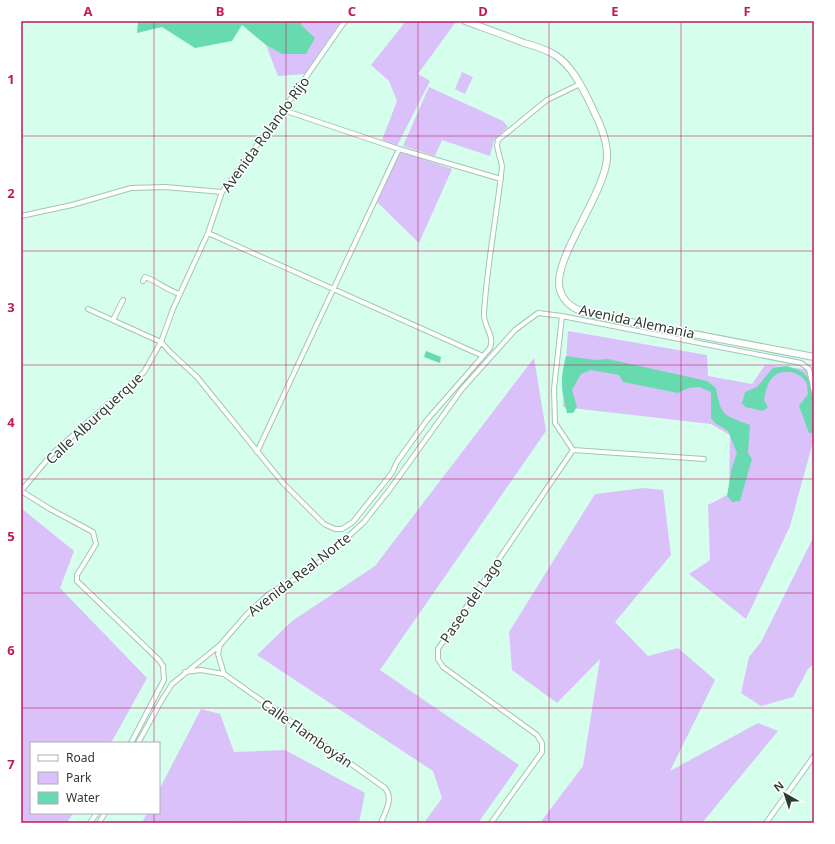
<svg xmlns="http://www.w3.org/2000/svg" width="835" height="844" font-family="'Noto Sans',sans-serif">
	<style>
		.green { fill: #dac1fa }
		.water { fill: #68daaf }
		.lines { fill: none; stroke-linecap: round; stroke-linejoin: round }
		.street-casing { stroke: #a0c6b5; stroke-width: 6 }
		.secondary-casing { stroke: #a0c6b5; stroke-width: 8 }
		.street { stroke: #fff; stroke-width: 4 }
		.secondary { stroke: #fff; stroke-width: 6 }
		.grid { fill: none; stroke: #c2185b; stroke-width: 1; stroke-opacity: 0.55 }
		.labels { text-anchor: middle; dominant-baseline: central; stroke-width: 3; stroke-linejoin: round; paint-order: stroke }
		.street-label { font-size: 14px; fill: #2b3a34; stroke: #fff }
		.neatline { fill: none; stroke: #c2185b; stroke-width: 1.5 }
		.grid-label { font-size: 13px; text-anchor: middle; font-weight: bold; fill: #c2185b }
	</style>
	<rect width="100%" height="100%" fill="#d5feec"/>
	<path class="green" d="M 302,21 L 341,21 L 305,74 L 278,76 L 266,45 L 282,54 Z
		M 406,21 L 451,21 L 455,23 L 418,74 L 430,81 L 397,146 L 382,140 L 397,101 L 389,81 L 371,65 Z
		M 462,72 L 473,77 L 465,94 L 455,89 Z
		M 429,87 L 503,121 L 508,127 L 494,140 L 490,156 L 442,140 L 435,156 L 403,146 Z
		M 400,151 L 452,169 L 419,243 L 377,202 Z
		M 568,331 L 707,355 L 708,376 L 752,384 L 765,365 L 814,370 L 814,438 L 790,526 L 746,619 L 689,574 L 710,560 L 708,505 L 729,494 L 730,435 L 711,424 L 563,407 Z
		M 534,358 L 546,431 L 380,670 L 519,765 L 478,823 L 424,823 L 442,798 L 433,771 L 257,655 L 292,621 L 375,566 Z
		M 644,488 L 663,490 L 671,555 L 615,622 L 648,656 L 678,648 L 715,680 L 670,771 L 758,723 L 778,731 L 702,823 L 540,823 L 583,766 L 600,659 L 557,703 L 512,670 L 509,632 L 595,494 Z
		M 21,508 L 74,551 L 60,588 L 147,678 L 111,743 L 31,743 L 31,813 L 73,813 L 67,823 L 21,823 Z
		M 814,536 L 814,664 L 808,669 L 793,697 L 761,706 L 741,693 L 749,657 L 761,642 Z
		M 201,709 L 220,714 L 234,752 L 285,750 L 365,793 L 359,823 L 244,823 L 240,821 L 235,823 L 142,823 L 147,813 L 159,813 L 159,790 Z"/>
	<path class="water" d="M 138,21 L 302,21 L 301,25 L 315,38 L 306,54 L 282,54 L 266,45 L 242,25 L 232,41 L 195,48 L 162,27 L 137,33 Z
		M 426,351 L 441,357 L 440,363 L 424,357 Z
		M 566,356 L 595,360 L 608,359 L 707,381 L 716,388 C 721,417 724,415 750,425 L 748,453 L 752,459 L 740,501 L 732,502 L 727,496 L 732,467 L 737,453 L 728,431 L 715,423 L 711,418 L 711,392 L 699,387 L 688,388 L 678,393 L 623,382 L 619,375 L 591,370 L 581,374 L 572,390 L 577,407 L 573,413 L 567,413 C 561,389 560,380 566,356 Z
		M 787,366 C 792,368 798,369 802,372 C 818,382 814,416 814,433 L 809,433 L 799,406 L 808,394 C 807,390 808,385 806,382 C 800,371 782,368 773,377 C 767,383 766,391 764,400 L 768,407 L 763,411 L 745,407 L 742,403 L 745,392 L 757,387 L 773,368 Z"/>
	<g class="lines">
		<defs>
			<path id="street" d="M 283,110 L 399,149 L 501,179
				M 21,216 L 72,205 L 131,188 L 165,187 L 222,192
				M 208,233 L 483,356
				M 143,281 L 145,277 C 157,281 168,291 180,294
				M 88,309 L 161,342 L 170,352 L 197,377 L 283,483 L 324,524 L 335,529 L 342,529 L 353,522 L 392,473 L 397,462 L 427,420 L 490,348 C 495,335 483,326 484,313 C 487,264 497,215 502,166 L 497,146 L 498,140 L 547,100 L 580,84
				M 562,316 L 554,389 L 555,423 L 573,450
				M 113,320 L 123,300
				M 573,450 L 704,459
				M 257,452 L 399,149
				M 21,491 L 52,454 L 144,372 L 161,342 L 173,309 L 208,233 L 222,192 L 283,110 L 345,21
				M 21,491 L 50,509 L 93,532 L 96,544 L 77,575 L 77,581 L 159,660 L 163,666 L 164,680 L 131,743
				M 220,645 L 218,654 L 224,674 L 385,788 C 394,799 385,812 381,823
				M 185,672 L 201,670 L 224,674
				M 138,743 L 160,703 L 172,684 L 220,645 L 247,614 L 269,594 L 303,574 L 327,556 L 364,522 L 390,489 L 462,389 L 515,330 L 538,313 L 562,316 L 801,363 L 809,369 L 814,392
				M 90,823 L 97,813
				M 99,823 L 105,813
				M 491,823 L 542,752 L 542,743 L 537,735 L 443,667 L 438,659 L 438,649 L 573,450
				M 766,823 L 814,756"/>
			<path id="secondary" d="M 465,21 C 484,28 504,35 524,43 C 535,46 546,49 555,55 C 571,65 581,85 589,101 C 597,118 608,138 607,158 C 605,194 551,261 560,290 C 564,304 576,310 589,314 L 814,357"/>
		</defs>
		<use href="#street" class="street-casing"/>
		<use href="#secondary" class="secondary-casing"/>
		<use href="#street" class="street"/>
		<use href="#secondary" class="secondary"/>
	</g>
	<path class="grid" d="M 154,21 L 154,743M 286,21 L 286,823M 418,21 L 418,823M 549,21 L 549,823M 681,21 L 681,823M 21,136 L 814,136M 21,251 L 814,251M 21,365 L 814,365M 21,479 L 814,479M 21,593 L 814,593M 21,708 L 814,708M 154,813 L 154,823"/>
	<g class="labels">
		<g class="street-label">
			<text transform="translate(265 134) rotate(-54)">Avenida Rolando Rijo</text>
			<text transform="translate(637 321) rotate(12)">Avenida Alemania</text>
			<text transform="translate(94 418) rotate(-43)">Calle Alburquerque</text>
			<text transform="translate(299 574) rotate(-38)">Avenida Real Norte</text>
			<text transform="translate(471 600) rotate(-56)">Paseo del Lago</text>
			<text transform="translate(307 733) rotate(35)">Calle Flamboyán</text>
		</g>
	</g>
	<rect width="835" height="844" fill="none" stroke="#ffffff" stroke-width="44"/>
	<rect x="30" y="742" width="130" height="72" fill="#ffffff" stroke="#aab0ae"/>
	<rect x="38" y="755" width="20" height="6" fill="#ffffff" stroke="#aab0ae"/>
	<text x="66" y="762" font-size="12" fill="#2b3a34">Road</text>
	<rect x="38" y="772" width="20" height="12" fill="#dac1fa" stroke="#aab0ae"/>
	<text x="66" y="782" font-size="12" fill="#2b3a34">Park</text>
	<rect x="38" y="792" width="20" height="12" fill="#68daaf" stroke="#aab0ae"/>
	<text x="66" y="802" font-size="12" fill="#2b3a34">Water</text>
	<g transform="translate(785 794) rotate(321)" stroke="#ffffff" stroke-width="3" paint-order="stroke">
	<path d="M0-3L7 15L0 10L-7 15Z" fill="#2b3a34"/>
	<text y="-6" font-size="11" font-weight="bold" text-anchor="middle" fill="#2b3a34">N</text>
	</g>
	<rect x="22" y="22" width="791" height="800" class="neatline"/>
	<g class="grid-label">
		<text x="88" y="16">A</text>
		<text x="220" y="16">B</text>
		<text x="352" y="16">C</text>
		<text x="483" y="16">D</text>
		<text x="615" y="16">E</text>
		<text x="747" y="16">F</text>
		<text x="11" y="84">1</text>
		<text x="11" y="198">2</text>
		<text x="11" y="312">3</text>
		<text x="11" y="427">4</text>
		<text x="11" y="541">5</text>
		<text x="11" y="655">6</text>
		<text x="11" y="769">7</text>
	</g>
</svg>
